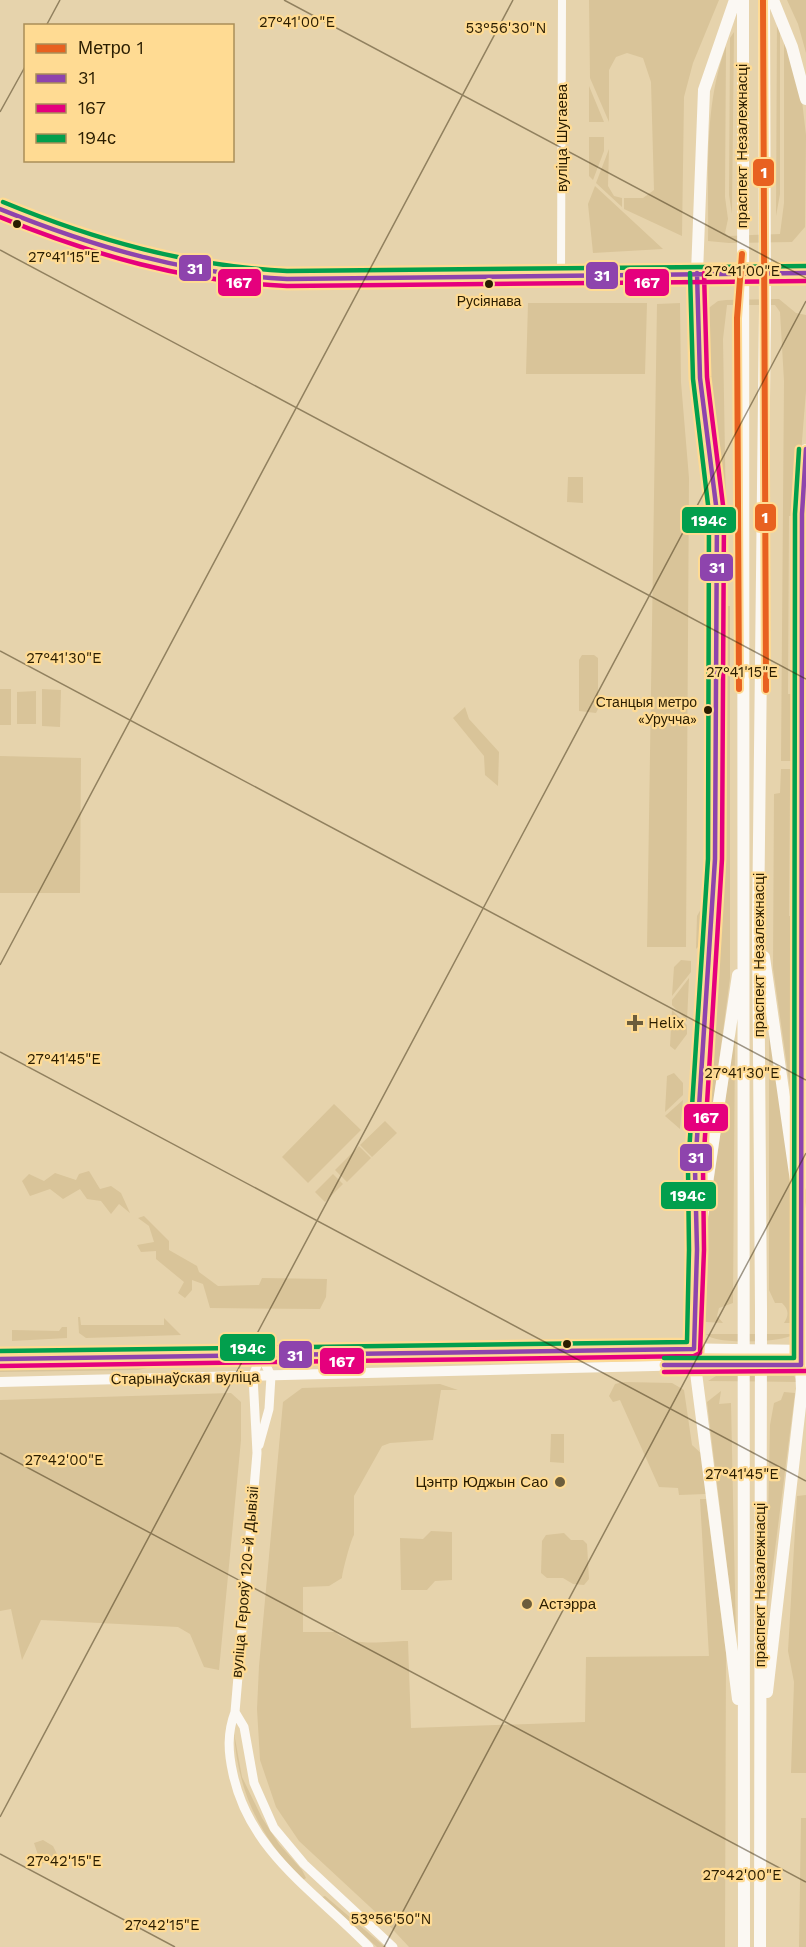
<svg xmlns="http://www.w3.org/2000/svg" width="806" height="1947" font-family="'Work Sans',sans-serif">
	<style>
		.green { fill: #d9c499 }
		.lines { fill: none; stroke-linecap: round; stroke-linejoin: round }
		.minor { stroke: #fbf8f3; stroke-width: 8 }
		.tertiary { stroke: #fbf8f3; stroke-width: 9 }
		.secondary { stroke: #fbf8f3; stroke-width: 10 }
		.trunk { stroke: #fbf8f3; stroke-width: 12 }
		.bus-1-casing { stroke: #ffdb93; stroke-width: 9 }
		.bus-2-casing { stroke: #ffdb93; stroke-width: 9 }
		.bus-3-casing { stroke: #ffdb93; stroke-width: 9 }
		.bus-1 { stroke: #8e44ad; stroke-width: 4.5 }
		.bus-2 { stroke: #e5007d; stroke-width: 4.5 }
		.bus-3 { stroke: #029f4d; stroke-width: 4.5 }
		.metro-1-casing { stroke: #ffdb93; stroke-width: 10 }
		.metro-1 { stroke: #e86120; stroke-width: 6 }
		.ticks { fill: none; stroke: #2a1d00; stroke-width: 1.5; stroke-opacity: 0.45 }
		.bus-dot { fill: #2a1d00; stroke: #ffdb93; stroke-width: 2 }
		.poi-dot { fill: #6c5d3c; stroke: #ffdb93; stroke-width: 2 }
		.labels { text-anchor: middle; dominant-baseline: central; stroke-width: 4.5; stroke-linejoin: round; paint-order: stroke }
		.bus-label { font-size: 14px; fill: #2a1d00; stroke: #ffdb93 }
		.street-label { font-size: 15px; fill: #2a1d00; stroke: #ffdb93 }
		.poi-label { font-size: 15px; fill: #2a1d00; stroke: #ffdb93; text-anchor: start }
		.ticks-label { font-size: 15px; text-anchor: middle; fill: #2a1d00; stroke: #ffdb93; stroke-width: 4.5; stroke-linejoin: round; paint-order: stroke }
		.line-badge { stroke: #ffdb93; stroke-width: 2 }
		.badge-label { font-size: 16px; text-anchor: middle; font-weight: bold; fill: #fff }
	</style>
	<rect width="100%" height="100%" fill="#e6d3ac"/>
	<path class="green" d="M 589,0 L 719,0 L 693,63 L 684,97 L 682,236 L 624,209 L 624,198 L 643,198 L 654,190 L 651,82 L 643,58 L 627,53 L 616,57 L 609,70 L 609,122 L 590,78 Z
		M 787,0 L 806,0 L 806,53 L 798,24 Z
		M 777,18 L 780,27 L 780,194 L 776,216 Z
		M 734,32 L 732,214 L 729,195 L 730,38 Z
		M 784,36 L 802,101 L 806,135 L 805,227 L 792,242 L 729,243 L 708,241 C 709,175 703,109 726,46 L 725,197 L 728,219 L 725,233 L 728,236 L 780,234 L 784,203 Z
		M 589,86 L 604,122 L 589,122 Z
		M 589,137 L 604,137 L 604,151 L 593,180 L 589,176 Z
		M 609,149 L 608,186 L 614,196 L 622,198 L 622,207 L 596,183 Z
		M 595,186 L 663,249 L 593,253 L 588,204 Z
		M 779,299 L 796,313 L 806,315 L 806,391 L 796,516 L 789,516 L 788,694 L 795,694 L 795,761 L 781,761 L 784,381 L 780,312 L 775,305 L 727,305 L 723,339 L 727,573 L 724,497 L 703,383 L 706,310 L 718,301 L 726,300 Z
		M 528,303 L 647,303 L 645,374 L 526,374 Z
		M 680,303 L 681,382 L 689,478 L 686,947 L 647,947 L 657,304 Z
		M 568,477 L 583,477 L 583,503 L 567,502 Z
		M 723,606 L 730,606 L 730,978 L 700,1205 L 712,983 L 717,960 L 721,896 Z
		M 582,655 L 594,655 L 598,658 L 598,709 L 596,713 L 579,711 L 579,660 Z
		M 0,689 L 11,689 L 11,725 L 0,725 Z
		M 42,689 L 61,690 L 60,727 L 42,726 Z
		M 36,691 L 36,724 L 17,724 L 17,692 Z
		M 465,707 L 469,719 L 499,752 L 498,786 L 485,775 L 484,756 L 453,718 Z
		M 0,756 L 81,758 L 80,893 L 0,893 Z
		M 781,769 L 795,769 L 796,790 L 790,790 L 789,916 L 795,916 L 798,1143 L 773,968 L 774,794 L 780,793 Z
		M 702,907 L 705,908 L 703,942 L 696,949 L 697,916 Z
		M 681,960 L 691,961 L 691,972 L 672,996 L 674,967 Z
		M 689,978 L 687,1021 L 672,1005 L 672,1000 Z
		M 769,1008 L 797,1214 L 796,1317 L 792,1323 L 784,1323 C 789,1315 789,1310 782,1303 L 775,1303 L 769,1290 Z
		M 672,1010 L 687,1025 L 687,1034 L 675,1050 L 670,1046 Z
		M 735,1032 L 733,1303 L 719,1308 L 717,1316 L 723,1323 L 706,1322 L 701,1317 L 702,1262 Z
		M 674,1073 L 683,1083 L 683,1095 L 665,1112 L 667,1076 Z
		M 683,1100 L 680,1128 L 680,1129 L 665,1116 Z
		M 334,1104 L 361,1130 L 308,1183 L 282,1157 Z
		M 385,1121 L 397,1133 L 372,1157 L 360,1145 Z
		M 359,1146 L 371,1158 L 347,1182 L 335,1170 Z
		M 89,1171 L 100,1189 L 111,1186 L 121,1193 L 130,1213 L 119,1204 L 111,1214 L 101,1201 L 87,1199 L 80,1189 L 63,1199 L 50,1189 L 30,1196 L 22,1181 L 29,1174 L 44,1181 L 55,1173 L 76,1180 L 79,1174 Z
		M 333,1174 L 343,1184 L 325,1202 L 315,1192 Z
		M 144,1216 L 169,1241 L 169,1250 L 197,1266 L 199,1272 L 218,1286 L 259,1285 L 262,1278 L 327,1279 L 326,1297 L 320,1309 L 210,1308 L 203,1284 L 192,1280 L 192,1290 L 185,1298 L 178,1293 L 184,1282 L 156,1259 L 156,1251 L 141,1252 L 137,1245 L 154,1242 L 149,1226 L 138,1218 Z
		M 78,1317 L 80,1317 L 81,1325 L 164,1325 L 164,1318 L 181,1335 L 86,1338 L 79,1333 Z
		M 62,1327 L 67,1327 L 67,1338 L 12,1341 L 12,1330 L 59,1331 Z
		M 706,1334 L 794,1334 C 783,1343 714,1345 706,1334 Z
		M 642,1353 L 643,1356 L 300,1366 L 300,1364 L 356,1363 L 384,1359 Z
		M 220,1362 L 220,1364 L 161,1365 L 138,1370 L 0,1372 L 0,1366 Z
		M 716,1376 L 794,1376 L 798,1382 L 708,1381 Z
		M 624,1382 L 672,1383 L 684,1390 L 692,1445 L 703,1455 L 706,1494 L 679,1495 L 678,1488 L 659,1487 L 620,1400 L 613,1402 L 609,1396 L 615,1384 Z
		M 440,1384 L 458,1390 L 441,1390 L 433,1440 L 390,1443 L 382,1446 L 354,1496 L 354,1535 C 351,1539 342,1573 342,1578 L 329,1586 L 303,1587 L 303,1632 L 335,1632 C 352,1648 386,1641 408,1641 L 411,1728 L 585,1722 L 586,1657 L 709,1656 L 700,1499 L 706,1499 L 726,1653 L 725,1947 L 409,1947 L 383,1919 L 299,1841 L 276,1807 L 260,1760 L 257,1709 L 259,1666 L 283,1402 L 302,1388 Z
		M 721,1391 L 719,1404 L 731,1403 L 736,1639 L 707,1402 Z
		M 784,1392 L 795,1393 L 766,1620 L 770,1425 L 774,1403 L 781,1400 Z
		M 231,1393 L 241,1402 L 241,1440 L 219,1670 L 204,1667 L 190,1634 L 178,1627 L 41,1620 L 22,1660 L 11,1609 L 0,1611 L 0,1400 Z
		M 551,1434 L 564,1434 L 564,1463 L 550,1462 Z
		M 806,1495 L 806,1773 L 791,1773 L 794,1682 L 788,1651 L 797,1496 Z
		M 431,1531 L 452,1532 L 452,1580 L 435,1581 L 427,1590 L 401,1590 L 400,1538 L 423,1539 Z
		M 564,1533 L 571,1540 L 583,1540 L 587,1544 L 589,1579 L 584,1585 L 573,1584 L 563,1578 L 547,1578 L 541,1573 L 542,1541 L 546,1535 Z
		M 234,1733 L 242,1777 L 262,1818 L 279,1844 L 302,1870 L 306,1878 L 303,1880 C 261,1839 238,1793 234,1733 Z
		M 801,1818 L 806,1818 L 806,1947 L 799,1947 Z
		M 43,1840 L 53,1846 L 57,1854 L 52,1860 L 41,1864 L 34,1843 Z
		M 325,1896 L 385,1947 L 377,1947 L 322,1897 Z"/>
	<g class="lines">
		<path class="minor" d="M 561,275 L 562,0"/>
		<path class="tertiary" d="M 261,1355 L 253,1376 L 257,1453 L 235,1712 C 227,1733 228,1752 233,1774 C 250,1853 317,1893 369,1947
			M 259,1445 L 269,1409 L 271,1376 L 261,1355
			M 235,1712 L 244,1727 L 254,1783 L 274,1828 L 304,1864 L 393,1947"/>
		<path class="secondary" d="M 0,209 C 93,248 185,277 287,279 L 806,273
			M 801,1187 L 802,514 L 806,449
			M 0,1359 L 671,1348 L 806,1350
			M 695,1365 L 695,1169 L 715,859 L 717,513 L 700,378 L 697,273
			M 801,1365 L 802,1214
			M 0,1382 L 695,1365 L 806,1365"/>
		<path class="trunk" d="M 743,0 L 744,1947
			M 773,0 L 792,47 L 806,99
			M 697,273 L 704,90 L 735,0
			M 764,957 L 802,1223
			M 697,1250 L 738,975
			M 695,1365 L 738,1699
			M 767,1692 L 802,1389 L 801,1365
			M 760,1947 L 761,1309 L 758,928 L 765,310 L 764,0"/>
		<defs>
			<path id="bus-1" d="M 0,209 C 94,247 186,274 287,279 L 806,273
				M 0,1359 L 694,1349 L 697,1250 L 695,1169 L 715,859 L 717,513 L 700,378 L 697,273
				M 664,1365 L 801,1365 L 802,514 L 806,449"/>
			<path id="bus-2" d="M 0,217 C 93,255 186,282 287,286 L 806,281
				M 0,1366 L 694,1356 L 700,1353 L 704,1250 L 703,1169 L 722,859 L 724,513 L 707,377 L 704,273
				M 664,1372 L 806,1371"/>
			<path id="bus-3" d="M 3,202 C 95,240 187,266 287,271 L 806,266
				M 0,1351 L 687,1342 L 689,1250 L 688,1169 L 708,859 L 709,513 L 693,379 L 690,273
				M 664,1358 L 794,1358 L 795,514 L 799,449"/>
		</defs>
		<use href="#bus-1" class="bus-1-casing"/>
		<use href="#bus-2" class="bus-2-casing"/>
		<use href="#bus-3" class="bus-3-casing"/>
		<use href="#bus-1" class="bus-1"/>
		<use href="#bus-2" class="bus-2"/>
		<use href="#bus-3" class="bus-3"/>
		<defs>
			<path id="metro-1" d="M 763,0 L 766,690
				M 739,689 L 737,318 L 742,254"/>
		</defs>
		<use href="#metro-1" class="metro-1-casing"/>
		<use href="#metro-1" class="metro-1"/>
	</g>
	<path class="ticks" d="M 284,0 L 806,278M 46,26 L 60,0M 0,112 L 26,65M 0,250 L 806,679M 0,651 L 806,1080M 0,965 L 513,0M 0,1052 L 806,1481M 0,1453 L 806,1882M 0,1817 L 806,301M 0,1854 L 175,1947M 384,1947 L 806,1153"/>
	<g class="bus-dot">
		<circle cx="17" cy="224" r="5"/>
		<circle cx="489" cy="284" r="5"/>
		<circle cx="708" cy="710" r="5"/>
		<circle cx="567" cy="1344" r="5"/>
	</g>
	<g class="poi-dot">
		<path d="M632 1014h6v6h6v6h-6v6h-6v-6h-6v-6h6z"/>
		<circle cx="560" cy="1482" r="6"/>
		<circle cx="527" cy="1604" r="6"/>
	</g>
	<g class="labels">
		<g class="bus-label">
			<text x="489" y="301">Русіянава</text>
			<text x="697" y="702" text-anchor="end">Станцыя метро<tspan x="697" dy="17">«Уручча»</tspan></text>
		</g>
		<g class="street-label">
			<text transform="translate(562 138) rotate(-90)">вуліца Шугаева</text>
			<text transform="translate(742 146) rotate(-90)">праспект Незалежнасці</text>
			<text transform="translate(759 955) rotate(-90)">праспект Незалежнасці</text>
			<text transform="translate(185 1378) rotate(-1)">Старынаўская вуліца</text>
			<text transform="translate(245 1582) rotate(-85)">вуліца Герояў 120-й Дывізіі</text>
			<text transform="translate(760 1585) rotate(-90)">праспект Незалежнасці</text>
		</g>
		<g class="poi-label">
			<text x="648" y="1023">Helix</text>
			<text x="548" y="1482" text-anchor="end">Цэнтр Юджын Сао</text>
			<text x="539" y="1604">Астэрра</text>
		</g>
	</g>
	<g class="ticks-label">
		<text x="297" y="27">27°41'00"E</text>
		<text x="506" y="33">53°56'30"N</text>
		<text x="64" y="262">27°41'15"E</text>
		<text x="742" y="276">27°41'00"E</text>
		<text x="64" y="663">27°41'30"E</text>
		<text x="742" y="677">27°41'15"E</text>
		<text x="64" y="1064">27°41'45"E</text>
		<text x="742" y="1078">27°41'30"E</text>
		<text x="64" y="1465">27°42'00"E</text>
		<text x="742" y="1479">27°41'45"E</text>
		<text x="64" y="1866">27°42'15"E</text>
		<text x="742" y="1880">27°42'00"E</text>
		<text x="391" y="1924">53°56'50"N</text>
		<text x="162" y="1930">27°42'15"E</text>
	</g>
	<g class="line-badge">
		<rect x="752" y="158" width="23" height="29" rx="6" fill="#e86120"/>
		<rect x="178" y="254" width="34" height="28" rx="6" fill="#8e44ad"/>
		<rect x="585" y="261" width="34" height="29" rx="6" fill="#8e44ad"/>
		<rect x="217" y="268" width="45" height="29" rx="6" fill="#e5007d"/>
		<rect x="624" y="268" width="46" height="29" rx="6" fill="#e5007d"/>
		<rect x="754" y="503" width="23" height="29" rx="6" fill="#e86120"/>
		<rect x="681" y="506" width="56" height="28" rx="6" fill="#029f4d"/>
		<rect x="699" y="553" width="35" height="29" rx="6" fill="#8e44ad"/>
		<rect x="683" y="1103" width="46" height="29" rx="6" fill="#e5007d"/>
		<rect x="679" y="1143" width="34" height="29" rx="6" fill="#8e44ad"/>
		<rect x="660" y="1181" width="57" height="29" rx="6" fill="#029f4d"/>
		<rect x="219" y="1333" width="57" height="29" rx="6" fill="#029f4d"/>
		<rect x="278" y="1340" width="35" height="29" rx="6" fill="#8e44ad"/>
		<rect x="319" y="1347" width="46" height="28" rx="6" fill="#e5007d"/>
	</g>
	<g class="badge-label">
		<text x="764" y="178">1</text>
		<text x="195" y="274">31</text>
		<text x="602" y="281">31</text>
		<text x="239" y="288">167</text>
		<text x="647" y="288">167</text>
		<text x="765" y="523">1</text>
		<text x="709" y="526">194с</text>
		<text x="717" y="573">31</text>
		<text x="706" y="1123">167</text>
		<text x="696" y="1163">31</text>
		<text x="688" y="1201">194с</text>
		<text x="248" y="1354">194с</text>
		<text x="295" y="1361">31</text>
		<text x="342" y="1367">167</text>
	</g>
	<rect x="24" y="24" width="210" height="138" fill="#ffdb93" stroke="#aa8f58" stroke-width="1.5"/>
	<rect x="36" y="44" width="30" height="9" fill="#e86120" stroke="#aa8f58" stroke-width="1.5"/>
	<text x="78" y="54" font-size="18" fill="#2a1d00">Метро 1</text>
	<rect x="36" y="74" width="30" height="9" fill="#8e44ad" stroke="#aa8f58" stroke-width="1.5"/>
	<text x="78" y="84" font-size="18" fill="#2a1d00">31</text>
	<rect x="36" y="104" width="30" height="9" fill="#e5007d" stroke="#aa8f58" stroke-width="1.5"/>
	<text x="78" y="114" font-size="18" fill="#2a1d00">167</text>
	<rect x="36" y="134" width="30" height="9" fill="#029f4d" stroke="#aa8f58" stroke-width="1.5"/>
	<text x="78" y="144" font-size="18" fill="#2a1d00">194с</text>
</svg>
